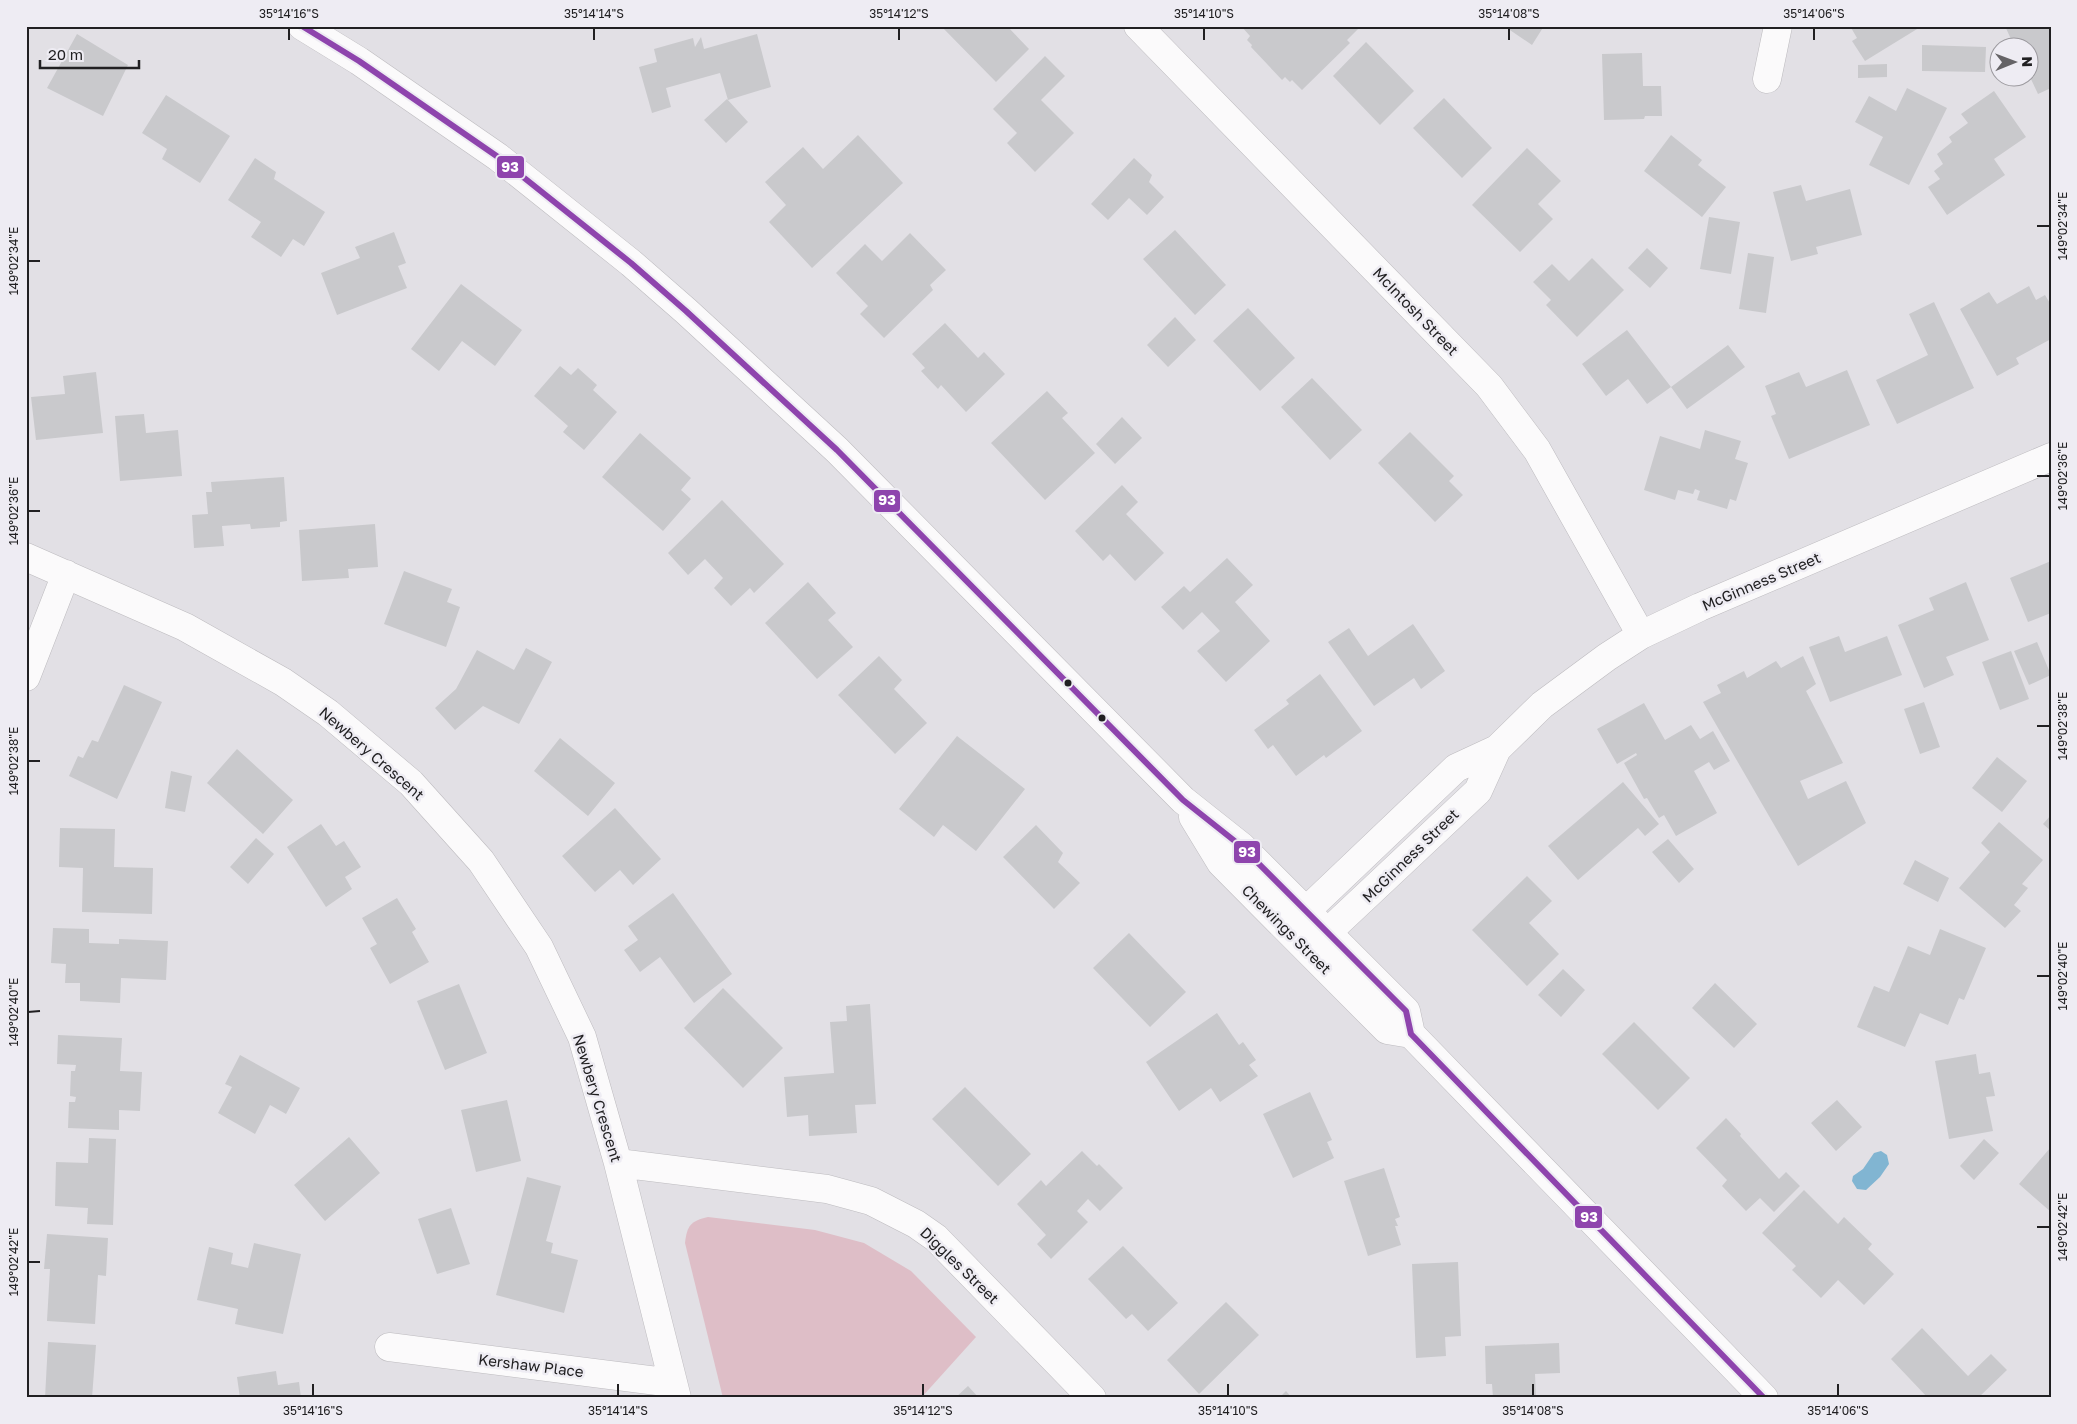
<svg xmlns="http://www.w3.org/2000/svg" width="2077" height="1424" font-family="'Golos Text',sans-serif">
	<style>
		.green { fill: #debec7 }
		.water { fill: #81b5d2 }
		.building { fill: #c9c9cc }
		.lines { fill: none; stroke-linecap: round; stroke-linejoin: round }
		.minor-casing { stroke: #bdbbbf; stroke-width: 29 }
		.minor { stroke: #fbfafb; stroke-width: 28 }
		.bus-1-casing { stroke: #eeecf3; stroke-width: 10 }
		.bus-1 { stroke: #8e44ad; stroke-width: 6 }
		.ticks { fill: none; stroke: #212022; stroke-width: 2 }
		.bus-dot { fill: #212022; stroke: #eeecf3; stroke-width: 2 }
		.labels { text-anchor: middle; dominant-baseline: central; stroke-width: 5; stroke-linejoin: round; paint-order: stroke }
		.street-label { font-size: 15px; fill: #212022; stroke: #eeecf3 }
		.line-badge { stroke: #eeecf3; stroke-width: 2 }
		.badge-label { font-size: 14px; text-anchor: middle; font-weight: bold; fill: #fff }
		.neatline { fill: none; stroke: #212022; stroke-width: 2 }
		.ticks-label { font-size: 12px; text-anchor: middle; fill: #212022 }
	</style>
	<rect width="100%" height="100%" fill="#e2e0e5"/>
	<path class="green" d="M 708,1217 L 815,1230 L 864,1243 L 911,1271 L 976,1337 L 921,1398 L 723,1398 L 685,1243 C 687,1225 691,1221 708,1217 Z"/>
	<path class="water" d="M 1881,1151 L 1887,1155 L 1889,1164 L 1880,1177 L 1866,1190 L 1857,1189 L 1852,1181 L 1853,1176 L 1863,1169 L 1874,1153 Z"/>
	<path class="building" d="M 941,26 L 1007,26 L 1029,49 L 996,82 Z
		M 1241,26 L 1361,26 L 1347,40 L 1350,43 L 1302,90 L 1292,80 L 1290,82 L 1285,77 L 1282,80 L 1251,47 L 1252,45 L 1247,40 L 1250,36 Z
		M 1504,26 L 1544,26 L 1532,45 Z
		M 1850,26 L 1922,26 L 1865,61 L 1852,41 L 1857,38 Z
		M 2005,26 L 2051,26 L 2051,88 L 2038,94 L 2030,77 L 2030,48 L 2015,48 Z
		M 77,34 L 128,65 L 103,116 L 47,88 Z
		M 757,34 L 771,87 L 728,100 L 720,73 L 666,88 L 671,107 L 652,113 L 639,67 L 657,62 L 654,49 L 693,38 L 695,47 L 701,37 L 704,49 Z
		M 1366,42 L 1414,91 L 1380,125 L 1333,76 Z
		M 1922,45 L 1986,47 L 1985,72 L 1922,71 Z
		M 1642,53 L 1643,86 L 1661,86 L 1662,116 L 1645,116 L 1644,119 L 1604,120 L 1602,54 Z
		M 1045,56 L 1065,76 L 1041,100 L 1074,133 L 1035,172 L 1007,143 L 1017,133 L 993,109 Z
		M 1887,64 L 1887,77 L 1858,78 L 1858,65 Z
		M 1907,88 L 1947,108 L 1909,185 L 1869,165 L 1883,137 L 1855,122 L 1869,96 L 1896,111 Z
		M 1994,91 L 2026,137 L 1994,159 L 2005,175 L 1947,215 L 1928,187 L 1940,179 L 1934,171 L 1943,164 L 1937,154 L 1952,142 L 1949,137 L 1968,123 L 1961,114 Z
		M 166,95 L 230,136 L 200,183 L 162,159 L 167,149 L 142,133 Z
		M 1444,98 L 1492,148 L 1462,178 L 1413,128 Z
		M 727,99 L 748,122 L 726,143 L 704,120 Z
		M 858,135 L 903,183 L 812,268 L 769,222 L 786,205 L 765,182 L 803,147 L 823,169 Z
		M 1671,135 L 1702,160 L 1698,165 L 1726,187 L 1702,217 L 1644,171 Z
		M 1527,148 L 1561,181 L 1538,204 L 1553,219 L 1520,252 L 1472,205 Z
		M 255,158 L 276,172 L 274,179 L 325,212 L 304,246 L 293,239 L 281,257 L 251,237 L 261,222 L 228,200 Z
		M 1134,158 L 1152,175 L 1149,182 L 1164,197 L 1147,215 L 1129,198 L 1108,220 L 1091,204 Z
		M 1801,185 L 1806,201 L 1850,189 L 1862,235 L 1816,247 L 1818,254 L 1791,261 L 1773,192 Z
		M 1709,217 L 1740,222 L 1731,274 L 1700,269 Z
		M 1175,230 L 1226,285 L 1195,315 L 1143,259 Z
		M 394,232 L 406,263 L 398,266 L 407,288 L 337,315 L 321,273 L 360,258 L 355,247 Z
		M 910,233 L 946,270 L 930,285 L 933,290 L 884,338 L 860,314 L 868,306 L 836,273 L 865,244 L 882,261 Z
		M 1647,248 L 1668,268 L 1650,288 L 1628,268 Z
		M 1748,253 L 1774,257 L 1766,313 L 1739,309 Z
		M 1592,258 L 1624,290 L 1577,337 L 1546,305 L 1551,300 L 1533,282 L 1552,264 L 1569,281 Z
		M 461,284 L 522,330 L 495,366 L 462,341 L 439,371 L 411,349 Z
		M 2029,286 L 2036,300 L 2045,295 L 2051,305 L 2051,339 L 2016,358 L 2019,364 L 1997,376 L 1960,309 L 1989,292 L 1997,304 Z
		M 1934,302 L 1974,388 L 1897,424 L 1876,380 L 1928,355 L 1909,314 Z
		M 1248,308 L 1295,358 L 1260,391 L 1213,341 Z
		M 1175,317 L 1196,340 L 1168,367 L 1147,345 Z
		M 945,323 L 978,358 L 984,352 L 1005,374 L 966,412 L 941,385 L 938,389 L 921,371 L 925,368 L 912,354 Z
		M 1627,330 L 1671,387 L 1728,345 L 1745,367 L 1687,409 L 1671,387 L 1647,404 L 1628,379 L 1606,396 L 1582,364 Z
		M 560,366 L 571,375 L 578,368 L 597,385 L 593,390 L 617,412 L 584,450 L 563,432 L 568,426 L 534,396 Z
		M 1847,370 L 1870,425 L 1789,459 L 1771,416 L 1776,414 L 1765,386 L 1799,372 L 1806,387 Z
		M 96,372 L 103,433 L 36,440 L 31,397 L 65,394 L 63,376 Z
		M 1312,378 L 1362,430 L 1330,460 L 1281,407 Z
		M 1047,391 L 1068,413 L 1062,418 L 1095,453 L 1045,500 L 991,443 Z
		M 144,414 L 146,433 L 178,430 L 182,476 L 120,481 L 115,416 Z
		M 1122,417 L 1142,438 L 1115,464 L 1096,444 Z
		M 1705,430 L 1741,441 L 1735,459 L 1748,463 L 1736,501 L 1730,499 L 1727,509 L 1697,500 L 1700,491 L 1695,489 L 1693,494 L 1678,490 L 1675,500 L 1644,490 L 1660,436 L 1700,449 Z
		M 1410,432 L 1454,476 L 1449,481 L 1463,495 L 1435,522 L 1378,463 Z
		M 640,433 L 691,478 L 681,490 L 691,499 L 663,531 L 602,477 Z
		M 284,477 L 287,521 L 280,522 L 280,527 L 251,529 L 250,524 L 222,526 L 224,546 L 194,548 L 192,515 L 208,514 L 206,492 L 212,492 L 211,482 Z
		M 1122,485 L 1138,502 L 1126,514 L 1164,553 L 1135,581 L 1110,554 L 1103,561 L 1075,531 Z
		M 722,500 L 784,564 L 754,593 L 750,588 L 731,606 L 714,588 L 723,578 L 705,559 L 688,575 L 668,553 Z
		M 375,524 L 378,567 L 348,569 L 349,578 L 302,581 L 299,530 Z
		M 1227,558 L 1253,585 L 1235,602 L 1270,641 L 1226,682 L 1197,651 L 1220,631 L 1202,612 L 1183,630 L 1161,607 L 1184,586 L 1190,592 Z
		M 2051,561 L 2051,613 L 2028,622 L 2010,578 Z
		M 404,571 L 452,589 L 447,602 L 460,607 L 446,647 L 384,624 Z
		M 808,582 L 836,613 L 828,620 L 853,647 L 817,679 L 765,623 Z
		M 1966,582 L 1989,640 L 1946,657 L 1954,675 L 1924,688 L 1898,625 L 1934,610 L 1929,598 Z
		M 1413,624 L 1445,671 L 1421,689 L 1414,678 L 1374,706 L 1328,642 L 1349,628 L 1368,656 Z
		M 1839,636 L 1845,652 L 1887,636 L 1902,675 L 1830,702 L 1809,647 Z
		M 2037,642 L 2051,675 L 2029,685 L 2014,651 Z
		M 526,648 L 552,662 L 519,724 L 483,706 L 455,730 L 435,708 L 456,689 L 477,650 L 514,670 Z
		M 2011,651 L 2029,699 L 2000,710 L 1982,662 Z
		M 879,656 L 902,680 L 894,689 L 927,723 L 895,754 L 838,695 Z
		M 1803,656 L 1816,684 L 1806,691 L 1843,763 L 1800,781 L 1808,799 L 1846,781 L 1866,823 L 1798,866 L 1703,702 L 1721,693 L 1717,685 L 1744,671 L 1747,678 L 1776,661 L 1781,668 Z
		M 1320,674 L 1362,731 L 1326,758 L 1324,755 L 1296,776 L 1273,745 L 1268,749 L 1254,730 L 1289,704 L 1286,700 Z
		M 124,685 L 162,702 L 117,799 L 69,776 L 78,756 L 83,758 L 92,740 L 98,742 Z
		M 1924,702 L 1940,747 L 1920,754 L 1904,709 Z
		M 1644,703 L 1665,740 L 1691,725 L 1700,739 L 1713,731 L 1730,761 L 1714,770 L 1709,762 L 1694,771 L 1717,813 L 1676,836 L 1664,815 L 1659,818 L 1647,798 L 1644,799 L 1624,763 L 1637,755 L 1636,753 L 1617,764 L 1597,729 Z
		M 957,736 L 1025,789 L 976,851 L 943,825 L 934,837 L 899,809 Z
		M 560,738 L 615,783 L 588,816 L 534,771 Z
		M 237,749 L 293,800 L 263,834 L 207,783 Z
		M 1997,757 L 2027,781 L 2002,812 L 1972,788 Z
		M 171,771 L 192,776 L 185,812 L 165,808 Z
		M 1623,782 L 1659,824 L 1645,836 L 1638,828 L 1578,880 L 1548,846 Z
		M 615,808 L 661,859 L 633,885 L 620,870 L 595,892 L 562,856 Z
		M 2051,815 L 2051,831 L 2043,824 Z
		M 1999,822 L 2043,860 L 2022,884 L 2028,888 L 2014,905 L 2021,911 L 2005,928 L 1959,888 L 1990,852 L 1981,843 Z
		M 321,824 L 336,846 L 344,841 L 361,867 L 345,877 L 352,889 L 326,907 L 287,847 Z
		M 1036,825 L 1063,853 L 1058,862 L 1080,883 L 1054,909 L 1003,857 Z
		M 60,828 L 115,829 L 114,867 L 153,868 L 152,914 L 82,912 L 83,868 L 59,867 Z
		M 256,838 L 274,854 L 248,884 L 230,867 Z
		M 1668,839 L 1694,869 L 1679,883 L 1652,852 Z
		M 1915,860 L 1949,878 L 1938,902 L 1903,884 Z
		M 1527,876 L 1552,901 L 1529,923 L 1559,954 L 1527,986 L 1472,930 Z
		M 673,893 L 732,974 L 694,1003 L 660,957 L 640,972 L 624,950 L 638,940 L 628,926 Z
		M 397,898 L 416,929 L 412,932 L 429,962 L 390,984 L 370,948 L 377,944 L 362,918 Z
		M 53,928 L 89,929 L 89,943 L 119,944 L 119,939 L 168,941 L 166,980 L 121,978 L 120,1003 L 80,1001 L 80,983 L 65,983 L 66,964 L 51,963 Z
		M 1940,929 L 1986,948 L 1964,1000 L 1959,998 L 1948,1025 L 1920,1013 L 1905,1047 L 1857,1027 L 1874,986 L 1889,992 L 1908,946 L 1930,955 Z
		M 1129,933 L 1186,992 L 1150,1027 L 1093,968 Z
		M 1563,969 L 1585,990 L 1561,1017 L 1538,995 Z
		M 1715,983 L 1757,1024 L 1734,1048 L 1692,1008 Z
		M 459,984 L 487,1053 L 445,1070 L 417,1001 Z
		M 723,988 L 783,1048 L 743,1088 L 684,1028 Z
		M 870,1004 L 876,1104 L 855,1105 L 857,1133 L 809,1136 L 808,1115 L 787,1117 L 784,1077 L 834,1073 L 830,1022 L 847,1021 L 846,1006 Z
		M 1217,1013 L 1239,1045 L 1243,1042 L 1256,1060 L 1249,1065 L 1258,1076 L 1220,1102 L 1211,1088 L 1179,1111 L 1146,1062 Z
		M 1634,1022 L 1690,1078 L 1658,1110 L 1602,1054 Z
		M 58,1035 L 122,1038 L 120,1071 L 142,1072 L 140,1111 L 119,1110 L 119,1130 L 68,1128 L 69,1102 L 75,1102 L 76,1097 L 70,1096 L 71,1071 L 75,1071 L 76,1065 L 57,1064 Z
		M 1976,1054 L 1979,1074 L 1990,1072 L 1995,1096 L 1986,1097 L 1993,1131 L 1949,1139 L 1935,1061 Z
		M 240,1055 L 300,1088 L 286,1114 L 270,1105 L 255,1134 L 218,1113 L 232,1087 L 225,1084 Z
		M 965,1087 L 1031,1154 L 998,1186 L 932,1119 Z
		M 1310,1092 L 1332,1140 L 1327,1142 L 1334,1158 L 1293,1178 L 1263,1114 Z
		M 507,1100 L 521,1161 L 476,1172 L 461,1110 Z
		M 1837,1100 L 1862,1127 L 1836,1151 L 1811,1123 Z
		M 1726,1118 L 1741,1134 L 1740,1136 L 1779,1179 L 1786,1172 L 1800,1186 L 1774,1212 L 1760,1198 L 1746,1211 L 1722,1186 L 1727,1180 L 1696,1148 Z
		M 349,1137 L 380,1173 L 325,1221 L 294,1185 Z
		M 89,1138 L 116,1139 L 113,1225 L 87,1224 L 88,1208 L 55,1206 L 56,1162 L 88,1163 Z
		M 1984,1139 L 1999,1153 L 1974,1180 L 1960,1166 Z
		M 2051,1147 L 2051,1212 L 2019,1184 Z
		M 1082,1151 L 1097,1166 L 1099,1164 L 1123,1188 L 1100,1211 L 1088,1199 L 1077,1211 L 1088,1222 L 1051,1259 L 1037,1244 L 1046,1235 L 1017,1204 L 1041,1180 L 1046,1186 Z
		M 1384,1168 L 1400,1217 L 1395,1219 L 1398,1226 L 1395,1226 L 1401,1245 L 1368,1256 L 1344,1181 Z
		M 527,1177 L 561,1186 L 546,1241 L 553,1243 L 551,1253 L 578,1260 L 564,1313 L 496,1295 Z
		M 1804,1190 L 1838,1224 L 1844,1217 L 1872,1244 L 1868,1249 L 1894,1274 L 1864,1305 L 1838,1280 L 1821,1298 L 1792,1270 L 1796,1266 L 1762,1233 Z
		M 451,1208 L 470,1264 L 437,1274 L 418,1219 Z
		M 47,1234 L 108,1238 L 106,1276 L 98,1275 L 95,1324 L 47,1321 L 50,1269 L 44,1269 Z
		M 254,1243 L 301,1254 L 283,1334 L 235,1324 L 238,1309 L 197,1300 L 209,1247 L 233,1253 L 231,1264 L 248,1268 Z
		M 1123,1246 L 1178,1303 L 1148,1331 L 1132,1314 L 1126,1319 L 1088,1279 Z
		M 1458,1262 L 1461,1336 L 1445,1337 L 1446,1356 L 1416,1358 L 1412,1264 Z
		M 1226,1302 L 1259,1335 L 1199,1394 L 1167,1360 Z
		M 1922,1328 L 1968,1376 L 1991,1354 L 2007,1370 L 1978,1398 L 1928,1398 L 1891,1359 Z
		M 48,1342 L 96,1345 L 92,1398 L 45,1398 Z
		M 1559,1343 L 1560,1373 L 1535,1374 L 1536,1398 L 1493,1398 L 1492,1384 L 1486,1384 L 1485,1346 Z
		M 276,1371 L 278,1385 L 299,1382 L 301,1398 L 240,1398 L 237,1377 Z
		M 968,1386 L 979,1398 L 955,1398 Z
		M 1286,1391 L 1292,1398 L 1279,1398 Z"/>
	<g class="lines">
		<defs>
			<path id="minor" d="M 302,26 L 359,61 L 498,157 L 631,263 L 686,311 L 837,450 L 1183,800 L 1241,846 L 1406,1011 L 1411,1034 L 1764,1398
				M 1138,26 L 1489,386 L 1537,450 L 1641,635
				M 1767,79 L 1778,26
				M 26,557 L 185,627 L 283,682 L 328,713 L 411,783 L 481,861 L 539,947 L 582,1037 L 618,1163 L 677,1398
				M 26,677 L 66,574
				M 1193,817 L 1221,863 L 1387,1030 L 1411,1034
				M 1287,929 L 1456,768 L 1497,749 L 1542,705 L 1607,657 L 1641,635 L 1700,607 L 2051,457
				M 1314,945 L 1478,791 L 1497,749
				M 618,1163 L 827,1189 L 871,1201 L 916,1224 L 936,1238 L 1092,1398
				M 389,1347 L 673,1383"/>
		</defs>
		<use href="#minor" class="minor-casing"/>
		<use href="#minor" class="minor"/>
		<defs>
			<path id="bus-1" d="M 302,26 L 359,61 L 498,157 L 631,263 L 686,311 L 837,450 L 1183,800 L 1241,846 L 1406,1011 L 1411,1034 L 1764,1398"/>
		</defs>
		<use href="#bus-1" class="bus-1-casing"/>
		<use href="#bus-1" class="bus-1"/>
	</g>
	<path class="ticks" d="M 289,28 L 289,40M 594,28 L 594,40M 899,28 L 899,40M 1204,28 L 1204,40M 1509,28 L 1509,40M 1814,28 L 1814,40M 2037,226 L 2050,226M 28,261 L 40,261M 2037,476 L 2050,476M 28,511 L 40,511M 2037,726 L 2050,726M 28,761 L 40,761M 2037,976 L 2050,976M 28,1012 L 40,1011M 2037,1227 L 2050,1227M 28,1262 L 40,1262M 313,1384 L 313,1396M 618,1384 L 618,1396M 923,1384 L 923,1396M 1228,1384 L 1228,1396M 1533,1384 L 1533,1396M 1838,1384 L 1838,1396"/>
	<g class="bus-dot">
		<circle cx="1068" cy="683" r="4.5"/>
		<circle cx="1102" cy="718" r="4.5"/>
	</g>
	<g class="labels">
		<g class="street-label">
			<text transform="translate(1416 311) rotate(46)">McIntosh Street</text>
			<text transform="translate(1761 581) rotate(-23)">McGinness Street</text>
			<text transform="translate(372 753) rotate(41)">Newbery Crescent</text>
			<text transform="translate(1410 855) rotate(-44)">McGinness Street</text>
			<text transform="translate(1287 929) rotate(45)">Chewings Street</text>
			<text transform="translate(598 1098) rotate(73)">Newbery Crescent</text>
			<text transform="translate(960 1265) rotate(44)">Diggles Street</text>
			<text transform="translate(531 1365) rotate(7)">Kershaw Place</text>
		</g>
	</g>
	<g class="line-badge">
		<rect x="496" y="155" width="29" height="24" rx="5" fill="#8e44ad"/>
		<rect x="873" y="489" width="28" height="24" rx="5" fill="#8e44ad"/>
		<rect x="1233" y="840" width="28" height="24" rx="5" fill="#8e44ad"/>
		<rect x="1574" y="1205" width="29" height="24" rx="5" fill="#8e44ad"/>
	</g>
	<g class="badge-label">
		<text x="510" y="172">93</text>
		<text x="887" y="505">93</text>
		<text x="1247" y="857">93</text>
		<text x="1589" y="1222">93</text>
	</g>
	<rect width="2077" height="1424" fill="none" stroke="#eeecf3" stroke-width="55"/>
	<g transform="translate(2014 62) rotate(89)"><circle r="24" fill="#eeecf3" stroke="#9c9a9f"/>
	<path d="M0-4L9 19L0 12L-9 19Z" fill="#656366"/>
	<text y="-8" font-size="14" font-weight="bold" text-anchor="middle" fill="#212022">N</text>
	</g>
	<path d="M40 60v8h99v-8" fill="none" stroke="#212022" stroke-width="2.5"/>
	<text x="48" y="60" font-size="15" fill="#212022" stroke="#eeecf3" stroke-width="4" paint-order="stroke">20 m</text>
	<rect x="28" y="28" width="2022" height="1368" class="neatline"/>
	<g class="ticks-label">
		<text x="289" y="18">35°14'16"S</text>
		<text x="594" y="18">35°14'14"S</text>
		<text x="899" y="18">35°14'12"S</text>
		<text x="1204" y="18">35°14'10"S</text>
		<text x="1509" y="18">35°14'08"S</text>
		<text x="1814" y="18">35°14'06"S</text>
		<text transform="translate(2063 226) rotate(-90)" y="4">149°02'34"E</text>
		<text transform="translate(14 261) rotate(-90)" y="4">149°02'34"E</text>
		<text transform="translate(2063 476) rotate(-90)" y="4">149°02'36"E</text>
		<text transform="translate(14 511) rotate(-90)" y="4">149°02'36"E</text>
		<text transform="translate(2063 726) rotate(-90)" y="4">149°02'38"E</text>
		<text transform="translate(14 761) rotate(-90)" y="4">149°02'38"E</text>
		<text transform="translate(2063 976) rotate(-90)" y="4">149°02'40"E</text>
		<text transform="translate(14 1012) rotate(-90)" y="4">149°02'40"E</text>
		<text transform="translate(2063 1227) rotate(-90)" y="4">149°02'42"E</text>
		<text transform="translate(14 1262) rotate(-90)" y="4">149°02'42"E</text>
		<text x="313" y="1415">35°14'16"S</text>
		<text x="618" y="1415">35°14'14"S</text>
		<text x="923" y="1415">35°14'12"S</text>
		<text x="1228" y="1415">35°14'10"S</text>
		<text x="1533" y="1415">35°14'08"S</text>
		<text x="1838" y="1415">35°14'06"S</text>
	</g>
</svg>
